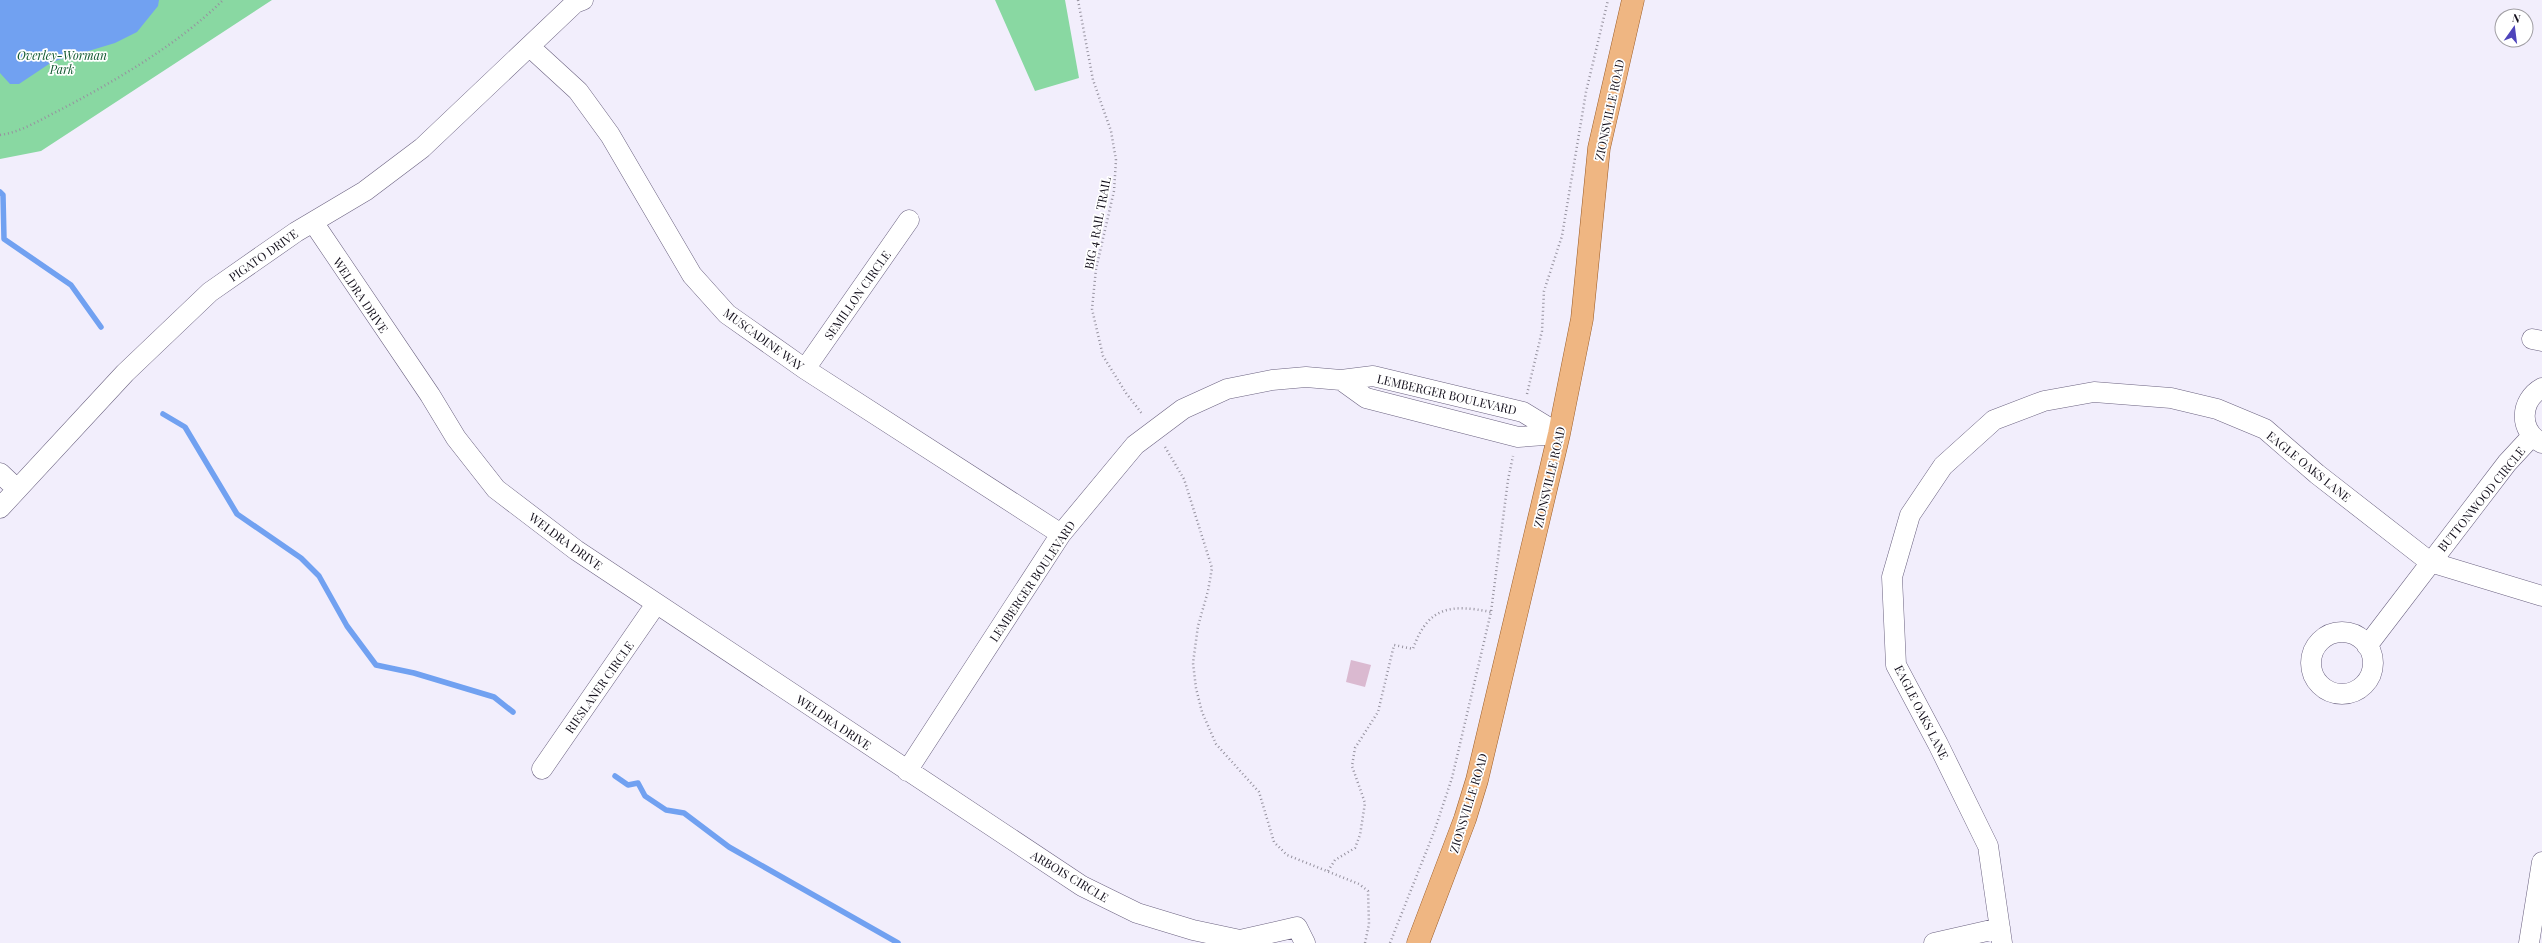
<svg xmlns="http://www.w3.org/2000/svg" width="2542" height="943" font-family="'Playfair Display',serif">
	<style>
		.green { fill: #89d8a2 }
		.water { fill: #71a1f1 }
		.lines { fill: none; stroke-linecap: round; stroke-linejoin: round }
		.stream { stroke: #71a1f1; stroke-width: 5.5 }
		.building { fill: #dab9d0 }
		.minor-casing { stroke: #6b6280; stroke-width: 21 }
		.major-casing { stroke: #9b5c27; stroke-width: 23 }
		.path { stroke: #96929f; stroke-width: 2.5; stroke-dasharray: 1 3; stroke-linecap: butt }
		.minor { stroke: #fff; stroke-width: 20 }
		.major { stroke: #efb682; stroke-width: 22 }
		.labels { text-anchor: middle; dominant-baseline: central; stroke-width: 3.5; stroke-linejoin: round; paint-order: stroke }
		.park-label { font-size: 12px; font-style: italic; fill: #135931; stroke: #fff }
		.street-label { font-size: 12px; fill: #130f1b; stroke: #fff }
	</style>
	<rect width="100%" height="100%" fill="#f2eefc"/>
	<path class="green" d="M 0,0 L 272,0 L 41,151 L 0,159 Z
		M 995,0 L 1065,0 L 1079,78 L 1035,91 Z"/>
	<path class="water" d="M 0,0 L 159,0 L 158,6 L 137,32 L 115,43 L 52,62 L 19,84 L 10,84 L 0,73 Z"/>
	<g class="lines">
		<path class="stream" d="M 0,192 L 3,195 L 4,239 L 71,285 L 101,327
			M 163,414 L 185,427 L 237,514 L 301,558 L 319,576 L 347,626 L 376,665 L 414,673 L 494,697 L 513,712
			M 615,776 L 628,785 L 638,783 L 645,796 L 666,810 L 684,813 L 729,847 L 898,943"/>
	</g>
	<path class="building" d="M 1351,660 L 1371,665 L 1365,687 L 1346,682 Z"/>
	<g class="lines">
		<defs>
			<path id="minor" d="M 530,47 L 578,91 L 610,135 L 692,275 L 727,314 L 805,369 L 1061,534
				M 313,222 L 430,395 L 456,438 L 496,489 L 576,550 L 1082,886 L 1137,913 L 1193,930 L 1240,940 L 1297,927 L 1305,943
				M 2532,339 L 2542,341
				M 805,369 L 909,220
				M 1341,380 L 1366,398 L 1518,437 L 1559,434
				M 2542,388 C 2520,400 2518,431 2542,443
				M 0,473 L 17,489
				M 0,508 L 125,373 L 210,292 L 296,232 L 365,191 L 422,148 L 575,3 L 583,0
				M2311 663a31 31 0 1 1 62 0a31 31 0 1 1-62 0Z
				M 2367,646 L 2507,463 L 2532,436
				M 542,769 L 656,604
				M 907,771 L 1061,534 L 1135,445 L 1183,409 L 1227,389 L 1272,380 L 1306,377 L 1341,380 L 1373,376 L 1523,412 L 1559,434
				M 1934,943 L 2000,928
				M 2002,943 L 1988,846 L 1938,744 L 1896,665 L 1892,577 L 1910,515 L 1943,466 L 1994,420 L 2044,401 L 2094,392 L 2171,398 L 2217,409 L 2265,429 L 2317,474 L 2430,562 L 2542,596
				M 2529,943 L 2542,862"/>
			<path id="major" d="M 1418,943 L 1465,819 L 1477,780 L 1559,434 L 1582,319 L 1599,148 L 1633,0"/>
		</defs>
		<use href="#minor" class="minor-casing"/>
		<use href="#major" class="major-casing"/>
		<path class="path" d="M 1078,0 L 1093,80 L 1111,131 L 1116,160 L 1114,191 L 1096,269 L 1092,309 L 1103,356 L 1126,393 L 1143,415
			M 0,135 C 21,132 38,121 56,112 C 112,83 179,44 223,0
			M 1527,394 L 1542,331 L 1544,291 L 1562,236 L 1586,92 L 1608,0
			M 1165,447 L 1184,479 L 1212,568 L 1208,591 L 1198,626 L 1193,663 L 1196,688 L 1202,712 L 1216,744 L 1259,792 L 1274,842 L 1287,855 L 1359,884 L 1368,891 L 1369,924 L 1365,943
			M 1328,871 L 1335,860 L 1355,848 L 1360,835 L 1365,803 L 1352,766 L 1355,748 L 1378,712 L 1394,645 L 1413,649 C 1428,606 1451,604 1491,612
			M 1390,943 L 1434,832 L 1452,778 L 1491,612 L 1508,480 L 1513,456"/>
		<use href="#minor" class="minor"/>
		<use href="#major" class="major"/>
	</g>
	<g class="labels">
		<g class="park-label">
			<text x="62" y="55">Overley-Worman<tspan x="62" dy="14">Park</tspan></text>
		</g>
		<g class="street-label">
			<text transform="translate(1609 110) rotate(-78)">ZIONSVILLE ROAD</text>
			<text transform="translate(1097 223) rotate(-79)">BIG 4 RAIL TRAIL</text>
			<text transform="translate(263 255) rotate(-35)">PIGATO DRIVE</text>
			<text transform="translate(361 295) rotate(56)">WELDRA DRIVE</text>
			<text transform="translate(857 295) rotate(-55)">SEMILLON CIRCLE</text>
			<text transform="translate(764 339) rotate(36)">MUSCADINE WAY</text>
			<text transform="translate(1447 394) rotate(13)">LEMBERGER BOULEVARD</text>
			<text transform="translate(2309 466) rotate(39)">EAGLE OAKS LANE</text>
			<text transform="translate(1549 477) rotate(-77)">ZIONSVILLE ROAD</text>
			<text transform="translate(2481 499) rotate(-51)">BUTTONWOOD CIRCLE</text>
			<text transform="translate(566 541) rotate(36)">WELDRA DRIVE</text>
			<text transform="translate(1032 581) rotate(-56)">LEMBERGER BOULEVARD</text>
			<text transform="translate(599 687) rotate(-55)">RIESLANER CIRCLE</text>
			<text transform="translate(1922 712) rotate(63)">EAGLE OAKS LANE</text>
			<text transform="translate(834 722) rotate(34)">WELDRA DRIVE</text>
			<text transform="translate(1468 803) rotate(-73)">ZIONSVILLE ROAD</text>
			<text transform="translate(1070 876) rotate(31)">ARBOIS CIRCLE</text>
		</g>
	</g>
	<g transform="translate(2514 28) rotate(14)"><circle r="19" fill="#ffffff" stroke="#a19fa4"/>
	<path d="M0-3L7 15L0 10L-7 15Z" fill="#4e44bb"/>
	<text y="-6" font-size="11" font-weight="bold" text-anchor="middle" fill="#130f1b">N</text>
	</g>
</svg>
